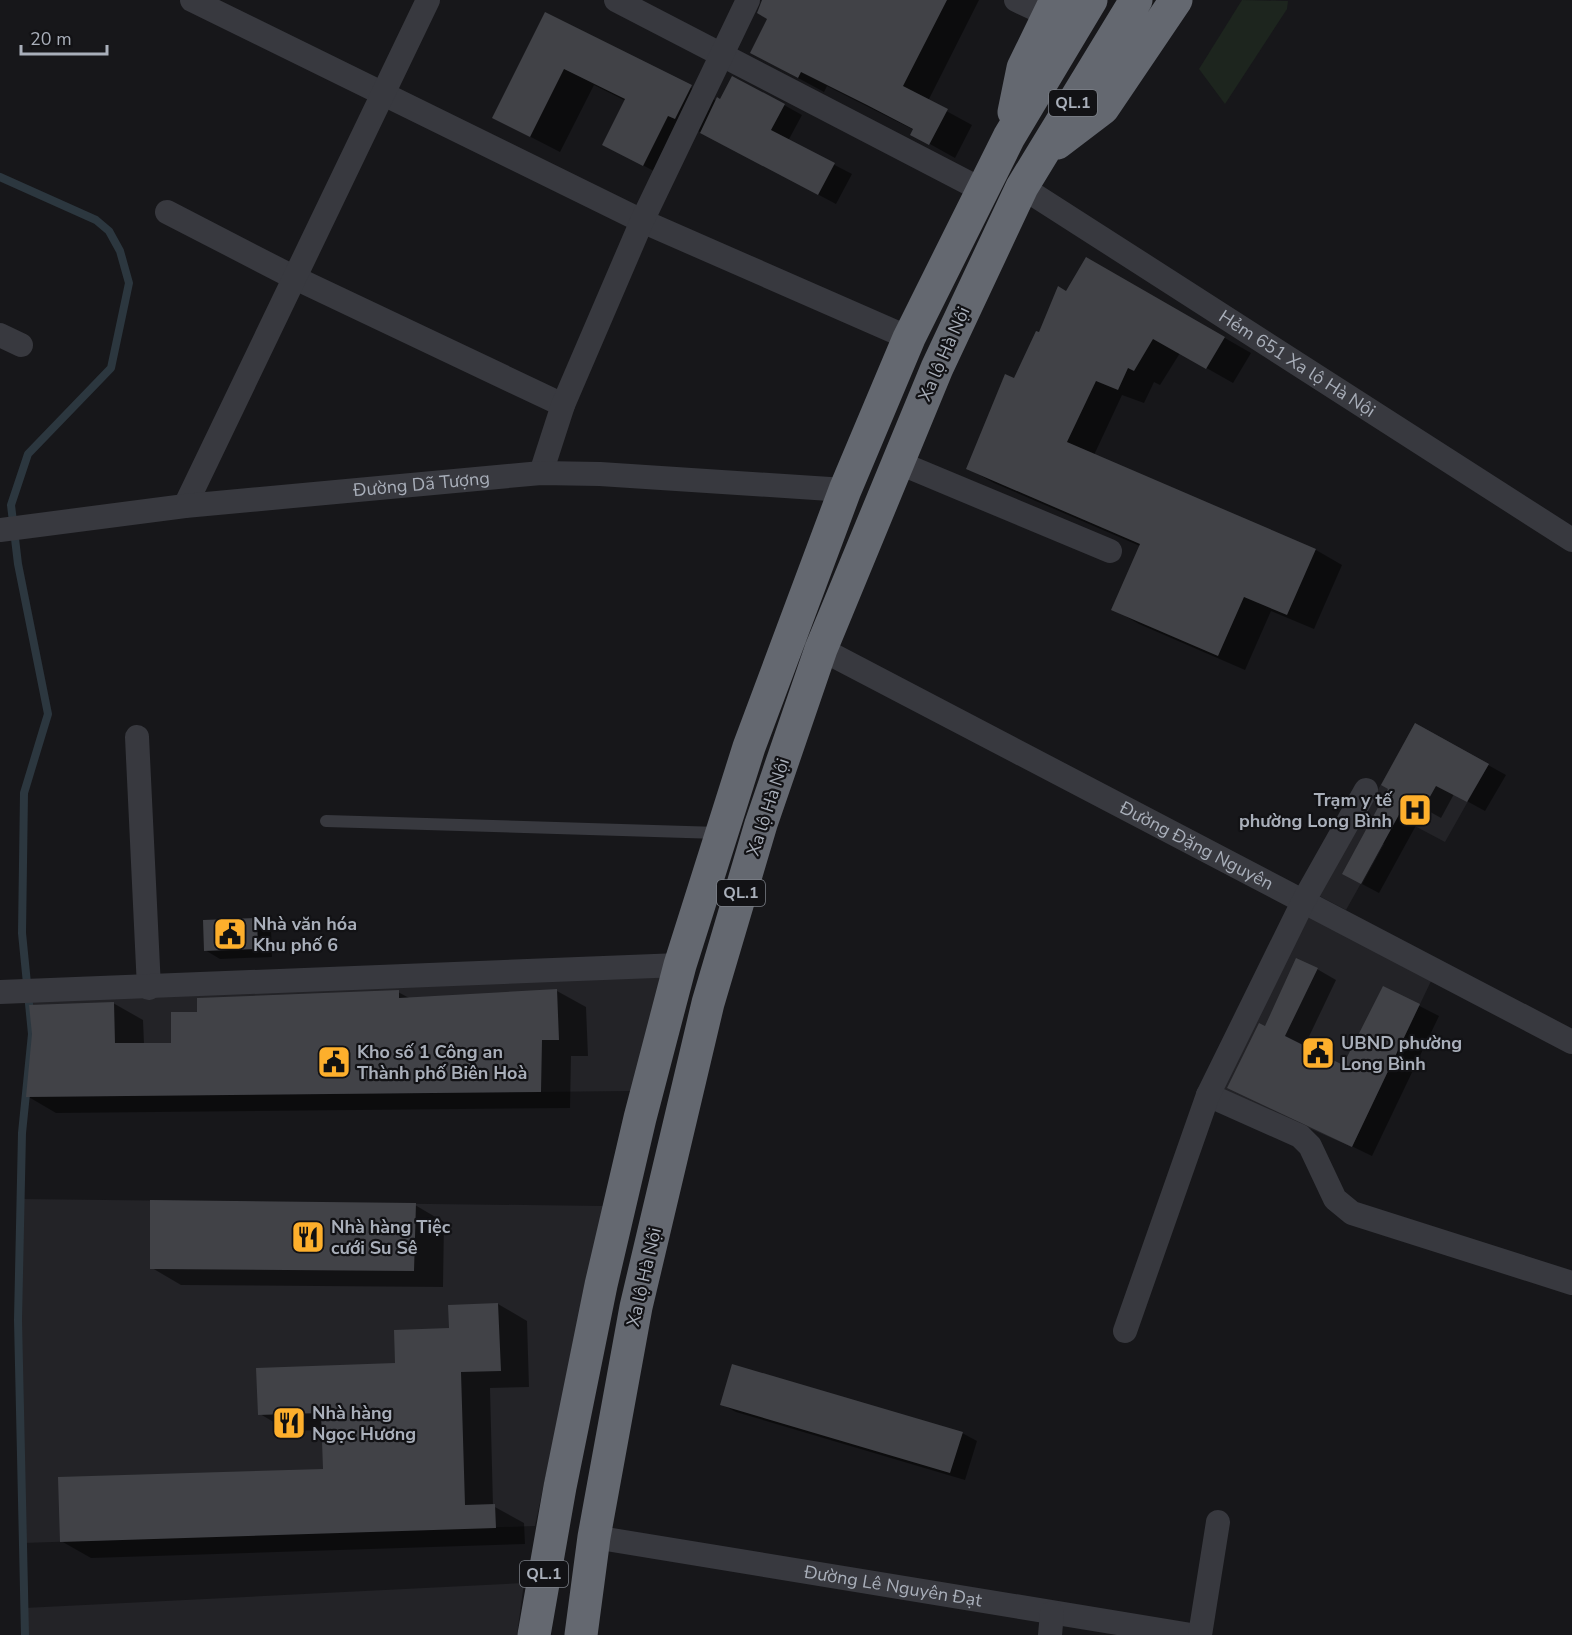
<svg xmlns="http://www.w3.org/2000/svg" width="1572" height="1635" font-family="'Nunito Sans',sans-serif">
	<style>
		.built { fill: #232327 }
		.green { fill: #1d251e }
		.shadow { fill: #0007 }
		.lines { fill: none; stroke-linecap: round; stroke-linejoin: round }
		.stream { stroke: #2c373f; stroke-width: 8 }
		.building { fill: #414247 }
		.lane { stroke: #38393f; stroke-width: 12 }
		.street { stroke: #38393f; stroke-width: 24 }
		.highway { stroke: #646870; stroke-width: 33 }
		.labels { text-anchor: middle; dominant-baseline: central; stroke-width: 4.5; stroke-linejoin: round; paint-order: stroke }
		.shield { fill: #121215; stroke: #7c8088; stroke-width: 1.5 }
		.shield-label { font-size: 16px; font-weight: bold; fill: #a9afba }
		.street-label { font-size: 18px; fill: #a9afba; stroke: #121215 }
		.poi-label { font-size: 18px; font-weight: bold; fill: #a9afba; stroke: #121215; text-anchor: start }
	</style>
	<rect width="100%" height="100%" fill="#17171a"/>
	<path class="built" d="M 1415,723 L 1489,764 L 1445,842 L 1398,817 L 1346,910 L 1319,896 Z
		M 1309,913 L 1432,979 L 1352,1147 L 1222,1090 Z
		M 662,976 L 631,1091 L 26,1097 L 32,1034 L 29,1001 Z
		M 21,1199 L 603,1206 L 535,1526 L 23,1543 L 18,1320 Z
		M 524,1583 L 517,1635 L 25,1635 L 24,1608 Z"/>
	<path class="green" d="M 1242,0 L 1288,1 L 1287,9 L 1225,104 L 1199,69 Z"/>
	<path class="shadow" d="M 766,0 L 979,0 L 928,101 L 972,125 L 955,158 L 912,134 L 914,130 L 827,86 L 824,92 L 752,53 L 769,19 Z
		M 546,14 L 717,101 L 784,105 L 802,115 L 788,141 L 852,174 L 836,204 L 698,131 L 673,181 L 604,145 L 626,101 L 594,85 L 560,152 L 494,118 Z
		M 1087,259 L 1251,353 L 1233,383 L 1180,353 L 1160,385 L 1154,382 L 1144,403 L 1122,395 L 1094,455 L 1316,550 L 1342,565 L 1314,629 L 1271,611 L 1245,670 L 1139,624 L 1113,609 L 1140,546 L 994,483 L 967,468 L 1040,334 Z
		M 1488,765 L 1506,775 L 1485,811 L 1454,794 L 1441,818 L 1425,809 L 1379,893 L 1362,884 L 1384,844 L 1382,843 L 1390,789 Z
		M 256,919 L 271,928 L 272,957 L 220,959 L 205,950 Z
		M 1317,969 L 1336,980 L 1304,1047 L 1344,1067 L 1384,988 L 1439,1016 L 1372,1156 L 1229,1087 L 1266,1028 Z
		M 557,991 L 586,1007 L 588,1056 L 571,1056 L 570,1108 L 56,1113 L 27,1096 L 113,1003 L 143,1020 L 144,1044 L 173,1044 L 199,1013 L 398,992 L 411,999 Z
		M 415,1205 L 444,1222 L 443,1287 L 181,1285 L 152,1268 Z
		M 498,1304 L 527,1321 L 529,1387 L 490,1388 L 493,1506 L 524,1523 L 525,1544 L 91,1558 L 61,1541 L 324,1470 L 323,1430 L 289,1431 L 260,1414 L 397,1365 L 451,1330 Z
		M 721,1404 L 962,1433 L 977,1441 L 965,1480 L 736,1412 Z"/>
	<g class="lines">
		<path class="stream" d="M 0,177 L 96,220 L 109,231 L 120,251 L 129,283 L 111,368 L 28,454 L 11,505 L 18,564 L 48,714 L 24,793 L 22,933 L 32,1034 L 22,1133 L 18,1320 L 25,1635"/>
	</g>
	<path class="building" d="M 762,0 L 947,0 L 903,86 L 948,109 L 929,145 L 910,135 L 913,129 L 867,105 L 801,72 L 798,78 L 750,53 L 767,19 L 757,13 Z
		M 545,12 L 692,85 L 675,119 L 668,116 L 643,166 L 602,145 L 625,99 L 564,69 L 530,137 L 492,118 Z
		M 732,76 L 785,104 L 771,130 L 835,163 L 818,195 L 700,133 L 717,97 L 720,99 Z
		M 1086,257 L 1225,337 L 1206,369 L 1153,339 L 1134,371 L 1128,368 L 1118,390 L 1096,381 L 1067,442 L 1316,549 L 1287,615 L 1244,597 L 1218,656 L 1111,610 L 1140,544 L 966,469 L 1005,374 L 1014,378 L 1036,331 L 1039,332 L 1058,286 L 1066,291 Z
		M 1415,723 L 1489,764 L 1467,802 L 1436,786 L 1423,809 L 1407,800 L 1361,884 L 1342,874 L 1388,789 L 1381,785 Z
		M 257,918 L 258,949 L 204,951 L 203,920 Z
		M 1296,958 L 1318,968 L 1285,1036 L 1343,1065 L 1383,986 L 1420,1004 L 1352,1147 L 1227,1088 L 1259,1023 L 1265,1026 Z
		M 557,989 L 559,1040 L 542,1040 L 541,1092 L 26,1097 L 32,1034 L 29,1005 L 114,1002 L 115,1043 L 171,1043 L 171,1012 L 197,1012 L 197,998 L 399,990 L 399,998 Z
		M 150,1200 L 416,1203 L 414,1271 L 150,1269 Z
		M 498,1303 L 501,1371 L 461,1372 L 465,1505 L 495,1504 L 496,1528 L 60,1542 L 58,1477 L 323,1469 L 321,1413 L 258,1415 L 256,1368 L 395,1363 L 394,1330 L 449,1328 L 448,1305 Z
		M 732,1364 L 963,1432 L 950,1473 L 720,1405 Z"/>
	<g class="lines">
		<path class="lane" d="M 326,821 L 719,833"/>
		<g class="street">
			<path d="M 192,0 L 642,221 L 909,338"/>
			<path d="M 616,0 L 982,190"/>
			<path d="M 1016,0 L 1048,15"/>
			<path id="s1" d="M 1022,187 L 1572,540"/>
			<path d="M 167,212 L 293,277 L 563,405"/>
			<path d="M 0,335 L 21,345"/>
			<path d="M 897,462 L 1110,551"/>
			<path d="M 541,473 L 563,405 L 642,221 L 748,0"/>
			<path d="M 185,506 L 428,0"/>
			<path id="s2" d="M 0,530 L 185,506 L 541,473 L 600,474 L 845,490"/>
			<path id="s3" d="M 821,649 L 1572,1042"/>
			<path d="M 137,737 L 149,988"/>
			<path d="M 0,992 L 680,965"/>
			<path d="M 1208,1095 L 1300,1136 L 1310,1146 L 1335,1199 L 1352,1213 L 1572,1283"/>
			<path d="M 1125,1331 L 1208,1095 L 1304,900 L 1366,790"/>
			<path id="s4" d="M 594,1537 L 1191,1635"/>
			<path d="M 1050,1635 L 1052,1613"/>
			<path d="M 1200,1635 L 1218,1522"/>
		</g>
		<path class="highway" d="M 1014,112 L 1023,68 L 1056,0
			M 1057,143 L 1103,108 L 1176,0
			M 534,1635 L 560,1487 L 601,1285 L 640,1118 L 680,965 L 749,747 L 845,490 L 909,338 L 1009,137 L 1091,0
			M 581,1635 L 594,1537 L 636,1307 L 708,1003 L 761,824 L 821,649 L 937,368 L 1022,187 L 1136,0"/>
	</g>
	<defs>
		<symbol id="hospital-square" viewBox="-11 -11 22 22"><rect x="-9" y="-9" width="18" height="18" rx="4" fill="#fdaf2c" stroke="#121215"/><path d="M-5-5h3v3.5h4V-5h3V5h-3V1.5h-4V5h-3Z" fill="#111"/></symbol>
		<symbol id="civic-square" viewBox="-11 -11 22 22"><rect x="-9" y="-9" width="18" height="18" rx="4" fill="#fdaf2c" stroke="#121215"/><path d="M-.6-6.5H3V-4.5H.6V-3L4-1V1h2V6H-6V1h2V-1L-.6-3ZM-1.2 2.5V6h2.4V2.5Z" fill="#111"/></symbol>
		<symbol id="restaurant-square" viewBox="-11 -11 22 22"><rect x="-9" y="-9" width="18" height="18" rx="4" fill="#fdaf2c" stroke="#121215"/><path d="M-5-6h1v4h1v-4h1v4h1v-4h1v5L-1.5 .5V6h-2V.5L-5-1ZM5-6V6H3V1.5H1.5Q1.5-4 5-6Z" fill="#111"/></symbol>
	</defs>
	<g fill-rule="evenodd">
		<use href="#hospital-square" x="1396" y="791" width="38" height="38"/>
		<use href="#civic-square" x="211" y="915" width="38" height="38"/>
		<use href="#civic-square" x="1299" y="1034" width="38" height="38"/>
		<use href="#civic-square" x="315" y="1043" width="38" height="38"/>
		<use href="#restaurant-square" x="289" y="1218" width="38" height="38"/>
		<use href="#restaurant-square" x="270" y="1404" width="38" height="38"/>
	</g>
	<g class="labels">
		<g class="shield">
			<rect x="1049" y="90" width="48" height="26" rx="4.5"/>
			<rect x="717" y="880" width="48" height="26" rx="4.5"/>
			<rect x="520" y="1561" width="48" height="26" rx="4.5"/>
		</g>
		<g class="shield-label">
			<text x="1073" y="103">QL.1</text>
			<text x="741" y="893">QL.1</text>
			<text x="544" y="1574">QL.1</text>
		</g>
		<g class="street-label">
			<text transform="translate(944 354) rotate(-66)">Xa lộ Hà Nội</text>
			<text stroke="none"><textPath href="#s1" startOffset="327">Hẻm 651 Xa lộ Hà Nội</textPath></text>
			<text stroke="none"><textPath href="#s2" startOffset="424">Đường Dã Tượng</textPath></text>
			<text transform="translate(768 807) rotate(-72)">Xa lộ Hà Nội</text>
			<text stroke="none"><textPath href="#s3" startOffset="424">Đường Đặng Nguyên</textPath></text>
			<text transform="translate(644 1277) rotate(-77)">Xa lộ Hà Nội</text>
			<text stroke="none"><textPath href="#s4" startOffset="303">Đường Lê Nguyên Đạt</textPath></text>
		</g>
		<g class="poi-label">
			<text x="1392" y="800" text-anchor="end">Trạm y tế<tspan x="1392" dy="21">phường Long Bình</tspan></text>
			<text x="253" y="924">Nhà văn hóa<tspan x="253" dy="21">Khu phố 6</tspan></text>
			<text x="1341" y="1043">UBND phường<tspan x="1341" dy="21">Long Bình</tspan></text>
			<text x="357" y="1052">Kho số 1 Công an<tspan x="357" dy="21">Thành phố Biên Hoà</tspan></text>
			<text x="331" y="1227">Nhà hàng Tiệc<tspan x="331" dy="21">cưới Su Sê</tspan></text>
			<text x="312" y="1413">Nhà hàng<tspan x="312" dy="21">Ngọc Hương</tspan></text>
		</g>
	</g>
	<path d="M21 45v9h86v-9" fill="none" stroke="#a9afba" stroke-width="3"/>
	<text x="30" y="45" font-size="18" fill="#a9afba" stroke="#121215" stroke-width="4.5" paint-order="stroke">20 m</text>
</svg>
